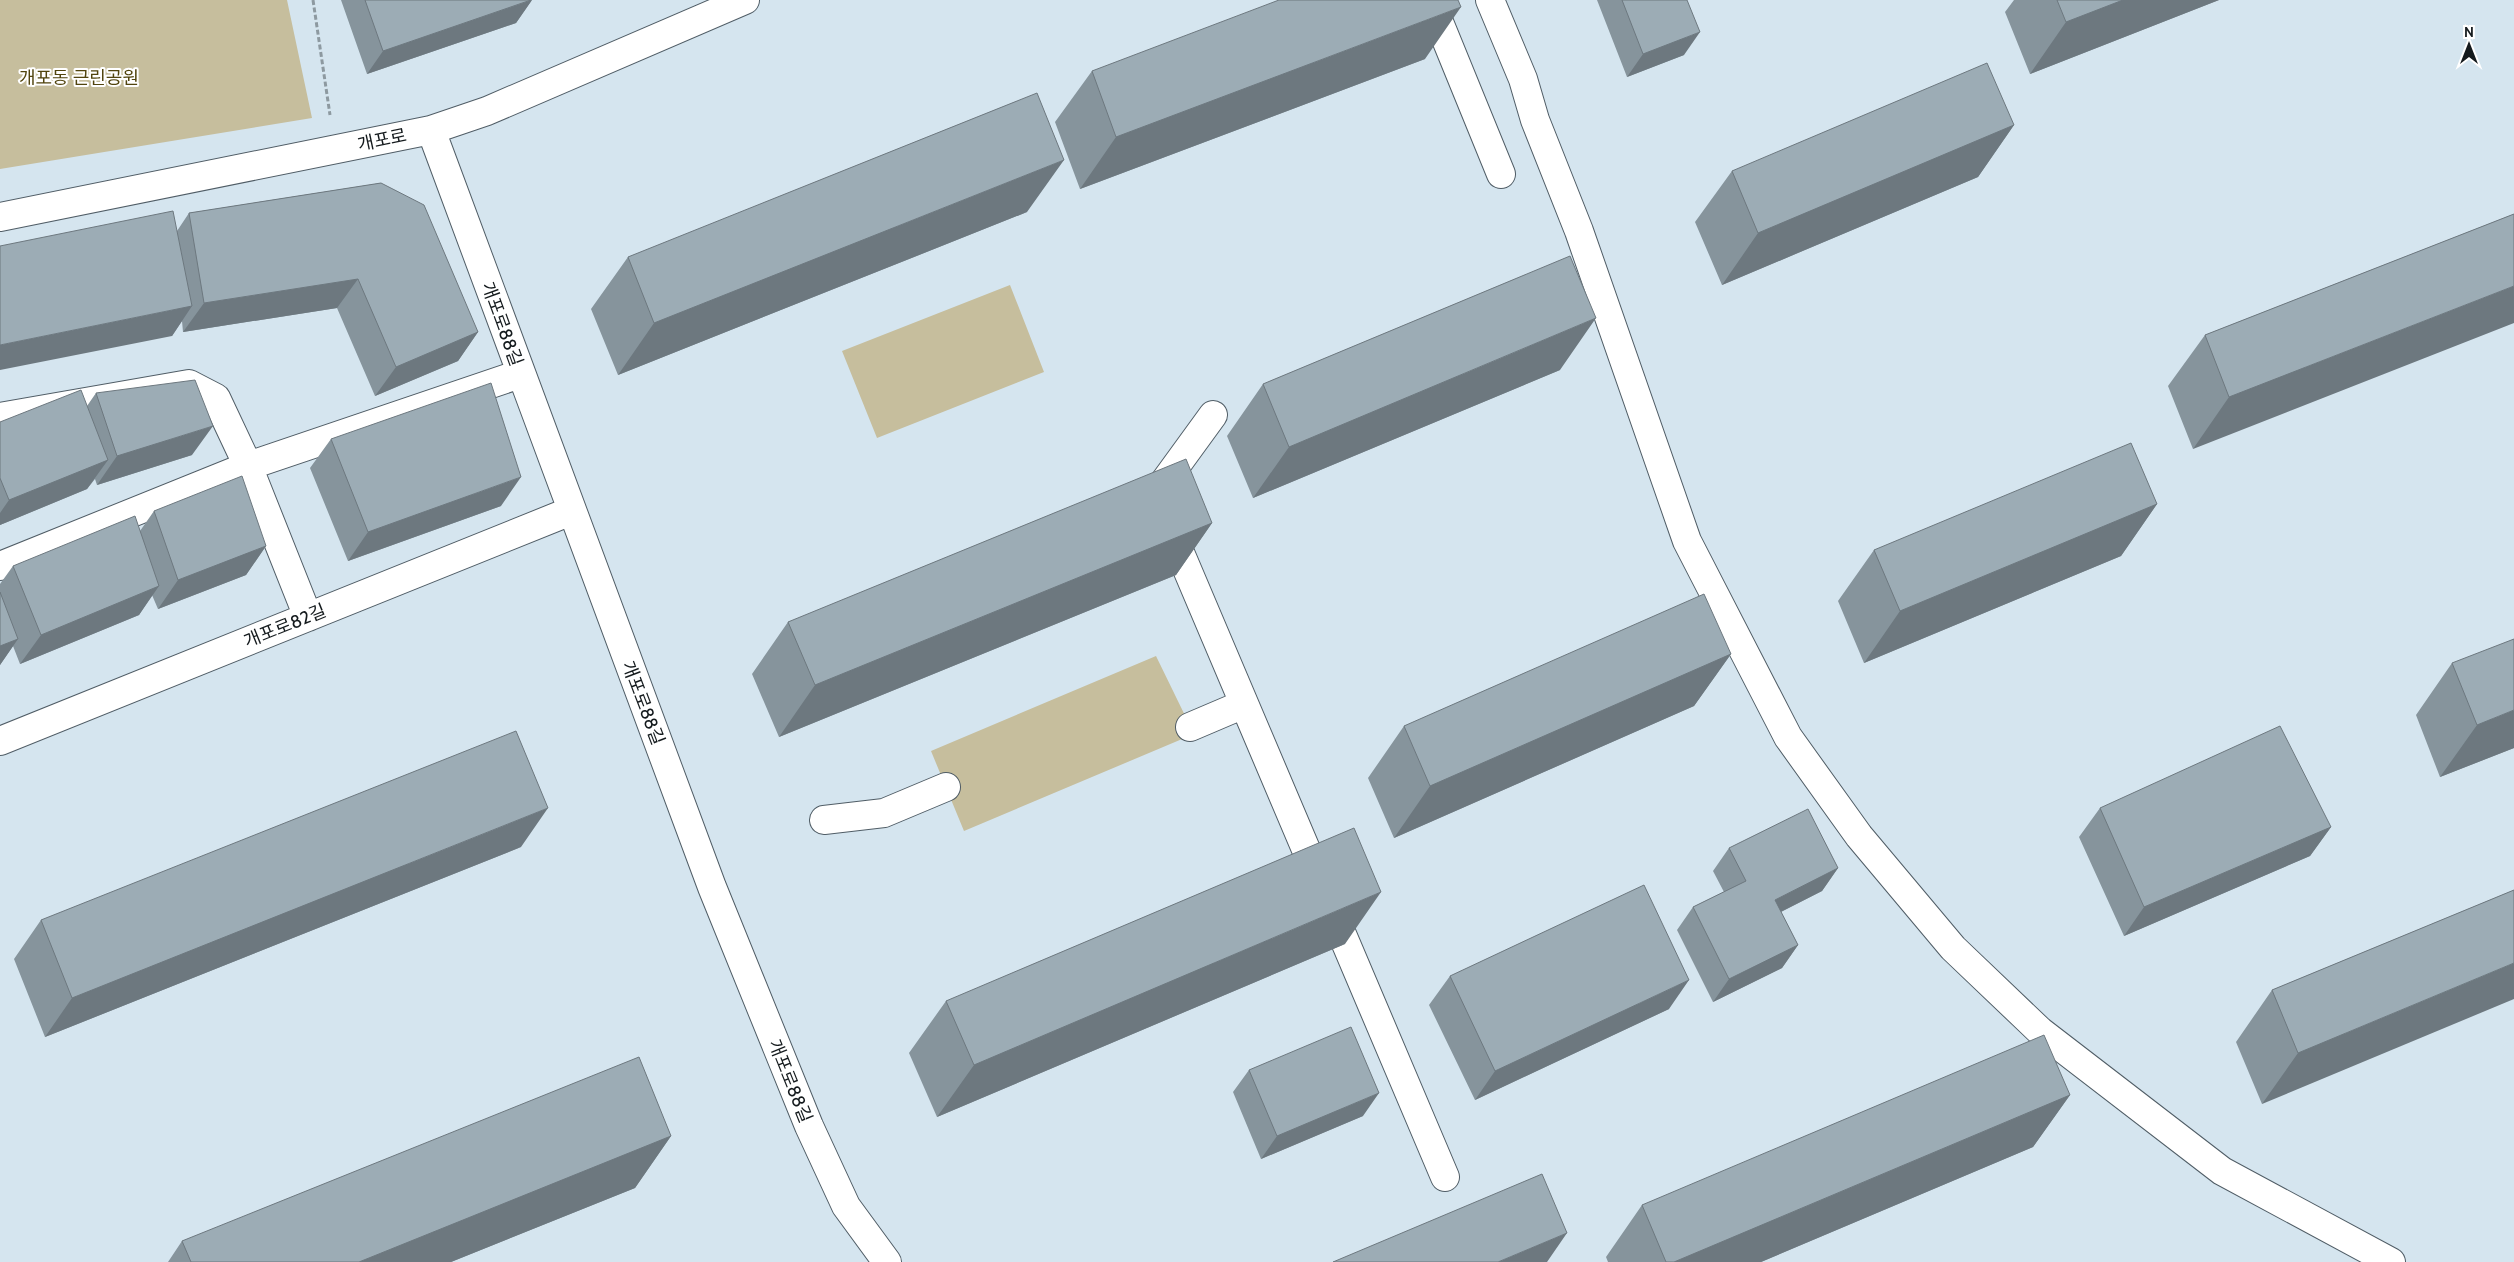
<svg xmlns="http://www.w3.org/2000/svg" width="2514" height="1262" font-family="Cabin,'Noto Sans KR',sans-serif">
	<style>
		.green { fill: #c6be9d }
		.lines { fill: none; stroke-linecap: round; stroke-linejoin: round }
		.minor-casing { stroke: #505d66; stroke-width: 30 }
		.path { stroke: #8d99a0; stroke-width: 3; stroke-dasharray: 5 2.5; stroke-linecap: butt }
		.minor { stroke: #fff; stroke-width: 28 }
		.wall { fill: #86949c }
		.shaded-wall { fill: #6d787f }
		.building { fill: #9cacb5; stroke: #6d787f }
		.labels { text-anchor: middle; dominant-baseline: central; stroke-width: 4; stroke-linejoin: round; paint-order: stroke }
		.park-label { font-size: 18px; fill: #51440e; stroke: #fff }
		.street-label { font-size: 18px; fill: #141a1d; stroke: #fff }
	</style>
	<rect width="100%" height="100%" fill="#d5e5ef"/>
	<path class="green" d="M 0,0 L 287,0 L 312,118 L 0,169 Z
		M 1010,285 L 1044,372 L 877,438 L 842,351 Z
		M 1156,656 L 1194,734 L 964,831 L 931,751 Z"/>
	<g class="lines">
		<defs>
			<path id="minor" d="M 1430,0 L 1501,174
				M 1490,0 L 1523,79 L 1535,120 L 1579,231 L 1687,541 L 1788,737 L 1859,836 L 1953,948 L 2040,1031 L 2222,1171 L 2391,1262
				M 431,130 L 712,887 L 809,1126 L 846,1206 L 887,1262
				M 0,217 L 431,130 L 487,111 L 745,0
				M 0,417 L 189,384 L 216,398 L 248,466 L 308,617
				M 1157,492 L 1213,415
				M 1170,529 L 1445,1177
				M 0,566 L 248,466 L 520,374
				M 1190,727 L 1244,704
				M 0,741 L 571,511
				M 824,820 L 884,813 L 946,787"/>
		</defs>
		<use href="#minor" class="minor-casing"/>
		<path class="path" d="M 313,0 L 330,115"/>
		<use href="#minor" class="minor"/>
	</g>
	<path class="wall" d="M 341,0 L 532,0 L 516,23 L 367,74 Z
		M 1597,0 L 1687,0 L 1684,55 L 1627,77 Z
		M 2014,0 L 2219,0 L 2030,74 L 2005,12 Z
		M 1425,59 L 1080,189 L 1055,122 L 1092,71 Z
		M 2014,125 L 1978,177 L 1722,285 L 1695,222 L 1732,171 Z
		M 381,183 L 478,332 L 458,361 L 375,396 L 337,308 L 183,332 L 182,321 L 172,336 L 177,231 L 189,213 Z
		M 1027,212 L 618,375 L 591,309 L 628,257 Z
		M 2514,214 L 2193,449 L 2168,386 L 2205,335 Z
		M 1560,370 L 1253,498 L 1227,436 L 1263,384 Z
		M 96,393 L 192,455 L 97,485 L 95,479 L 87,489 L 0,525 L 0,422 L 87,406 Z
		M 331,439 L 501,506 L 348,561 L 310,468 Z
		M 2157,504 L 2121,556 L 1864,663 L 1838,601 L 1874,550 Z
		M 154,511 L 266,546 L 246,575 L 158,609 L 152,595 L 139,615 L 20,664 L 13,646 L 0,665 L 0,584 L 13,566 L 140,531 Z
		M 1212,523 L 1176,575 L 779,737 L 752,674 L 788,622 Z
		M 1731,654 L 1694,706 L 1394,838 L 1368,778 L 1404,726 Z
		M 2452,663 L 2514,748 L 2440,777 L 2416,715 Z
		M 2100,808 L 2331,827 L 2310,856 L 2124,936 L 2079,837 Z
		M 521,847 L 45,1037 L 14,959 L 41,920 Z
		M 1729,848 L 1838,868 L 1822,891 L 1781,912 L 1798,945 L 1782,968 L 1713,1002 L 1677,930 L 1693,907 L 1724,892 L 1713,871 Z
		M 2514,890 L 2262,1104 L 2236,1042 L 2272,990 Z
		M 1345,944 L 937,1117 L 909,1053 L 946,1001 Z
		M 1450,976 L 1669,1009 L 1475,1100 L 1429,1005 Z
		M 1249,1070 L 1363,1116 L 1261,1159 L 1233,1092 Z
		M 2070,1095 L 2033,1147 L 1761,1262 L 1608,1262 L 1606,1257 L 1642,1205 Z
		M 671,1136 L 635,1188 L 451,1262 L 168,1262 L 182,1241 Z"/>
	<path class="shaded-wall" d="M 532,0 L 516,23 L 367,74 L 383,51 Z
		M 2123,0 L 2219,0 L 2030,74 L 2066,22 Z
		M 1461,7 L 1425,59 L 1080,189 L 1116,137 Z
		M 1700,32 L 1684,55 L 1627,77 L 1643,54 Z
		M 2014,125 L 1978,177 L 1722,285 L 1758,233 Z
		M 1064,160 L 1027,212 L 618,375 L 654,323 Z
		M 358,279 L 337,308 L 183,332 L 204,303 Z
		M 2514,286 L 2514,323 L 2193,449 L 2229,397 Z
		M 192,306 L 172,336 L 0,370 L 0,345 Z
		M 1596,318 L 1560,370 L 1253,498 L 1289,447 Z
		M 478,332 L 458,361 L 375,396 L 396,367 Z
		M 213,426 L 192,455 L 97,485 L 117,456 Z
		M 108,460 L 87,489 L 0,525 L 0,513 L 9,500 Z
		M 521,477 L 501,506 L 348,561 L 368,532 Z
		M 2157,504 L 2121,556 L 1864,663 L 1900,611 Z
		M 1212,523 L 1176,575 L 779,737 L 815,685 Z
		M 266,546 L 246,575 L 158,609 L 178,580 Z
		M 159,586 L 139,615 L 20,664 L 41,635 Z
		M 18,639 L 0,665 L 0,646 Z
		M 1731,654 L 1694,706 L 1394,838 L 1430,786 Z
		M 2514,710 L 2514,748 L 2440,777 L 2477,725 Z
		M 548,808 L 521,847 L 45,1037 L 72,998 Z
		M 2331,827 L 2310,856 L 2124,936 L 2144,907 Z
		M 1838,868 L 1822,891 L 1759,923 L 1775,900 Z
		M 1381,892 L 1345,944 L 937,1117 L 974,1065 Z
		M 1798,945 L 1782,968 L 1713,1002 L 1729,979 Z
		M 2514,963 L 2514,999 L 2262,1104 L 2298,1053 Z
		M 1689,980 L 1669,1009 L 1475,1100 L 1495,1071 Z
		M 1379,1093 L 1363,1116 L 1261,1159 L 1277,1136 Z
		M 2070,1095 L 2033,1147 L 1761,1262 L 1674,1262 Z
		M 671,1136 L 635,1188 L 451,1262 L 359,1262 Z
		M 1567,1233 L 1547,1262 L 1498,1262 Z"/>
	<path class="building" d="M 365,0 L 531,0 L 383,51 Z
		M 1279,0 L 1458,0 L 1461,7 L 1116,137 L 1092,71 Z
		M 1622,0 L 1687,0 L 1700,32 L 1643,54 Z
		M 2057,0 L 2123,0 L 2066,22 Z
		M 1987,63 L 2014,125 L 1758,233 L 1732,171 Z
		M 1037,93 L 1064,160 L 654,323 L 628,257 Z
		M 381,183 L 424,205 L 478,332 L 396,367 L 358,279 L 204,303 L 189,213 Z
		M 173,211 L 192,306 L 0,345 L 0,246 Z
		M 2514,214 L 2514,286 L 2229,397 L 2205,335 Z
		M 1570,256 L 1596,318 L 1289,447 L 1263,384 Z
		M 195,380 L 213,426 L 117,456 L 96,393 Z
		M 491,383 L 521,477 L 368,532 L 331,439 Z
		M 81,390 L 108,460 L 9,500 L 0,478 L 0,422 Z
		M 2131,443 L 2157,504 L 1900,611 L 1874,550 Z
		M 1186,459 L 1212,523 L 815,685 L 788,622 Z
		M 242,476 L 266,546 L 178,580 L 154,511 Z
		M 135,516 L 159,586 L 41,635 L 13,566 Z
		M 0,592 L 18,639 L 0,646 Z
		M 1704,594 L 1731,654 L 1430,786 L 1404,726 Z
		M 2514,639 L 2514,710 L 2477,725 L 2452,663 Z
		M 2280,726 L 2331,827 L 2144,907 L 2100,808 Z
		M 516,731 L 548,808 L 72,998 L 41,920 Z
		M 1808,809 L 1838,868 L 1775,900 L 1798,945 L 1729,979 L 1693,907 L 1746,881 L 1729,848 Z
		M 1354,828 L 1381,892 L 974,1065 L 946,1001 Z
		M 1644,885 L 1689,980 L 1495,1071 L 1450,976 Z
		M 2514,890 L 2514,963 L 2298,1053 L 2272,990 Z
		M 1351,1027 L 1379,1093 L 1277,1136 L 1249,1070 Z
		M 2044,1035 L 2070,1095 L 1674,1262 L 1666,1262 L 1642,1205 Z
		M 639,1057 L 671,1136 L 359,1262 L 191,1262 L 182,1241 Z
		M 1542,1174 L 1567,1233 L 1498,1262 L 1333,1262 Z"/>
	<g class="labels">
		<g class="park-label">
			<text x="79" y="78">개포동 근린공원</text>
		</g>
		<g class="street-label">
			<text transform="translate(382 140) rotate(-12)">개포로</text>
			<text transform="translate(502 324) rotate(70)">개포로88길</text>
			<text transform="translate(285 626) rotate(-22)">개포로82길</text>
			<text transform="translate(643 703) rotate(69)">개포로88길</text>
			<text transform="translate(790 1081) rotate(68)">개포로88길</text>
		</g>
	</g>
	<g transform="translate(2469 45)" stroke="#ffffff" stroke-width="4" paint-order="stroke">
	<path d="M0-4L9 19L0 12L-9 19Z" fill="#141a1d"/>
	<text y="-8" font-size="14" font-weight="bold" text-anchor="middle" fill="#141a1d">N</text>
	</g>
</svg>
